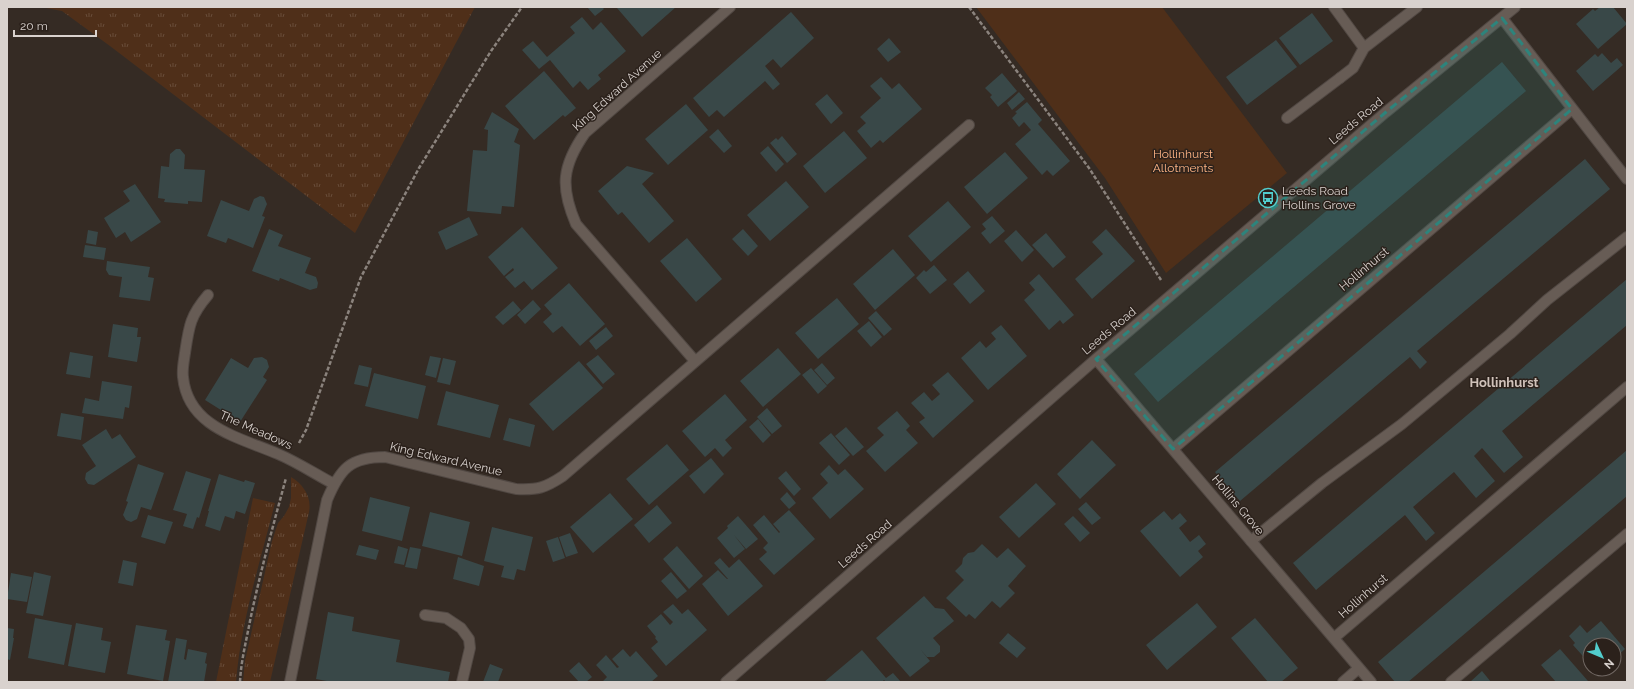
<svg xmlns="http://www.w3.org/2000/svg" width="1634" height="689" font-family="Raleway,sans-serif">
	<style>
		.grass { fill: url(#grass-tufts) }
		.garden { fill: #4f2f19 }
		.building { fill: #394848 }
		.lines { fill: none; stroke-linecap: round; stroke-linejoin: round }
		.service-casing { stroke: #514843; stroke-width: 12 }
		.minor-casing { stroke: #514843; stroke-width: 12 }
		.path { stroke: #8b837d; stroke-width: 2.5; stroke-dasharray: 4 2; stroke-linecap: butt }
		.service { stroke: #675c55; stroke-width: 10 }
		.minor { stroke: #675c55; stroke-width: 10 }
		.marked { fill: #2d847c; fill-opacity: 0.2; stroke: #2d847c; stroke-width: 3; stroke-dasharray: 8 5; stroke-linejoin: round }
		.labels { text-anchor: middle; dominant-baseline: central; stroke-width: 3; stroke-linejoin: round; paint-order: stroke }
		.street-label { font-size: 12px; fill: #d9d2ce; stroke: #2b211b }
		.park-label { font-size: 12px; fill: #ffb484; stroke: #2b211b }
		.poi-label { font-size: 12px; fill: #d9d2ce; stroke: #2b211b; text-anchor: start }
		.neighbourhood-label { font-size: 13px; font-weight: bold; fill: #d0c2ba; stroke: #2b211b }
	</style>
	<defs>
		<pattern id="grass-tufts" width="24" height="20" patternUnits="userSpaceOnUse"><rect width="24" height="20" fill="#4f2f19"/><path d="M3 7l-1-3M5 7V3M7 7l1-3M15 17l-1-3M17 17v-4M19 17l1-3" fill="none" stroke="#684c39"/></pattern>
	</defs>
	<rect width="100%" height="100%" fill="#352b24"/>
	<path class="grass" d="M 41,7 L 475,7 L 355,233 L 110,46 L 62,11 Z
		M 291,477 C 303,484 312,497 309,512 L 270,682 L 243,682 L 245,661 L 272,541 L 278,523 L 284,516 L 289,507 L 291,498 Z
		M 253,498 L 275,503 C 260,562 241,622 236,682 L 216,682 Z"/>
	<path class="garden" d="M 976,7 L 1162,7 L 1287,173 L 1166,273 L 1105,178 Z"/>
	<path class="building" d="M 587,7 L 602,7 L 604,9 L 595,16 Z
		M 619,7 L 676,7 L 642,37 L 617,8 Z
		M 1600,7 L 1613,7 L 1627,24 L 1598,49 L 1576,24 L 1593,9 L 1595,11 Z
		M 791,12 L 814,38 L 781,68 L 773,59 L 765,66 L 780,84 L 773,90 L 765,81 L 724,117 L 717,110 L 709,117 L 693,98 Z
		M 1312,13 L 1333,41 L 1300,65 L 1279,38 Z
		M 582,17 L 593,30 L 601,22 L 626,51 L 598,75 L 601,79 L 588,90 L 580,81 L 573,88 L 550,60 L 539,69 L 522,50 L 533,41 L 547,57 L 575,33 L 570,27 Z
		M 889,38 L 901,52 L 888,62 L 877,49 Z
		M 1276,40 L 1297,67 L 1247,105 L 1226,77 Z
		M 1602,53 L 1611,63 L 1617,58 L 1623,65 L 1593,91 L 1576,71 L 1595,54 L 1598,57 Z
		M 1502,62 L 1526,91 L 1158,402 L 1134,374 Z
		M 544,71 L 576,108 L 565,117 L 563,115 L 534,140 L 505,106 Z
		M 1002,73 L 1017,91 L 998,107 L 990,97 L 992,95 L 985,88 Z
		M 881,77 L 892,89 L 899,83 L 922,109 L 883,143 L 880,140 L 871,148 L 857,131 L 866,123 L 860,117 L 881,98 L 870,86 Z
		M 1019,92 L 1025,99 L 1012,110 L 1007,103 Z
		M 827,94 L 843,113 L 831,124 L 815,104 Z
		M 1027,102 L 1042,120 L 1038,124 L 1070,161 L 1053,176 L 1047,170 L 1042,175 L 1015,144 L 1031,130 L 1024,122 L 1019,127 L 1012,118 L 1017,113 L 1015,112 Z
		M 686,104 L 708,130 L 668,165 L 645,139 Z
		M 492,112 L 519,129 L 514,142 L 520,145 L 514,207 L 502,206 L 501,214 L 467,211 L 473,150 L 487,151 L 488,130 L 484,129 Z
		M 718,129 L 732,146 L 724,153 L 709,137 Z
		M 844,131 L 867,158 L 825,193 L 803,166 Z
		M 782,136 L 797,154 L 787,163 L 770,143 L 776,138 L 778,140 Z
		M 768,146 L 784,164 L 776,172 L 760,153 Z
		M 176,149 L 180,149 L 185,155 L 184,169 L 205,170 L 202,202 L 188,201 L 188,204 L 164,202 L 165,199 L 158,198 L 161,166 L 169,167 L 170,154 Z
		M 1005,152 L 1028,178 L 987,214 L 964,187 Z
		M 1585,159 L 1610,189 L 1417,351 L 1427,362 L 1420,369 L 1410,357 L 1240,501 L 1215,472 Z
		M 627,166 L 654,173 L 642,184 L 674,221 L 649,243 L 622,212 L 618,215 L 598,191 Z
		M 786,181 L 809,207 L 770,241 L 747,215 Z
		M 135,184 L 161,222 L 131,242 L 125,232 L 116,238 L 104,218 L 130,201 L 123,191 Z
		M 260,196 L 264,197 L 267,204 L 262,216 L 265,217 L 253,248 L 228,238 L 226,243 L 207,236 L 221,200 L 249,211 L 254,199 Z
		M 948,201 L 971,227 L 931,262 L 908,236 Z
		M 992,216 L 1005,231 L 990,244 L 981,233 L 986,229 L 982,224 Z
		M 469,217 L 478,235 L 446,250 L 438,232 Z
		M 522,227 L 558,268 L 532,290 L 524,281 L 515,288 L 505,277 L 514,270 L 513,268 L 504,276 L 488,257 Z
		M 269,229 L 283,235 L 278,246 L 311,258 L 305,273 L 316,277 L 318,283 L 317,288 L 310,290 L 280,278 L 279,281 L 252,271 Z
		M 743,229 L 758,246 L 748,256 L 732,239 Z
		M 1106,229 L 1135,261 L 1092,299 L 1075,279 L 1103,254 L 1092,242 Z
		M 88,230 L 98,232 L 96,245 L 86,243 Z
		M 1016,230 L 1034,250 L 1022,262 L 1004,241 Z
		M 1046,233 L 1066,257 L 1053,268 L 1032,245 Z
		M 687,238 L 722,279 L 696,302 L 660,261 Z
		M 85,245 L 106,248 L 104,260 L 83,257 Z
		M 893,249 L 915,275 L 875,310 L 853,284 Z
		M 107,261 L 150,267 L 148,277 L 154,278 L 150,301 L 119,297 L 122,277 L 109,275 L 106,270 Z
		M 934,265 L 947,280 L 930,294 L 916,278 L 924,270 L 926,272 Z
		M 968,271 L 985,291 L 970,304 L 953,284 Z
		M 1039,274 L 1074,315 L 1063,324 L 1060,320 L 1049,330 L 1024,300 L 1035,290 L 1029,283 Z
		M 1627,279 L 1627,325 L 1502,431 L 1523,457 L 1504,473 L 1482,448 L 1474,456 L 1495,481 L 1476,498 L 1454,472 L 1413,507 L 1435,533 L 1426,541 L 1405,515 L 1316,590 L 1293,563 Z
		M 569,283 L 605,324 L 580,346 L 562,326 L 553,333 L 543,322 L 552,314 L 544,305 Z
		M 837,298 L 859,324 L 818,359 L 795,333 Z
		M 533,300 L 541,309 L 525,324 L 517,315 Z
		M 513,301 L 521,310 L 503,325 L 495,317 Z
		M 876,311 L 892,329 L 884,336 L 868,318 Z
		M 869,321 L 882,337 L 871,347 L 857,331 Z
		M 113,324 L 138,328 L 137,337 L 141,337 L 137,362 L 108,357 Z
		M 1001,325 L 1027,356 L 988,390 L 961,358 L 980,341 L 986,348 L 996,339 L 991,333 Z
		M 606,327 L 613,336 L 596,350 L 589,341 Z
		M 778,348 L 801,374 L 763,407 L 740,381 Z
		M 70,352 L 93,356 L 90,378 L 66,374 Z
		M 598,355 L 615,374 L 603,384 L 586,364 Z
		M 430,356 L 441,358 L 436,378 L 425,375 Z
		M 262,357 L 267,360 L 269,367 L 263,377 L 267,380 L 240,422 L 205,400 L 231,358 L 248,368 L 254,358 Z
		M 443,358 L 456,361 L 450,385 L 437,382 Z
		M 579,361 L 603,388 L 553,431 L 529,404 Z
		M 822,363 L 835,378 L 827,385 L 814,370 Z
		M 359,365 L 372,368 L 368,387 L 354,384 Z
		M 811,368 L 827,386 L 818,394 L 802,375 Z
		M 948,372 L 974,401 L 933,438 L 919,422 L 925,418 L 911,403 L 924,392 L 932,401 L 939,395 L 940,394 L 932,385 Z
		M 374,373 L 426,386 L 418,419 L 365,406 Z
		M 102,381 L 132,386 L 129,408 L 125,407 L 123,419 L 82,413 L 85,398 L 99,401 Z
		M 446,391 L 499,405 L 490,438 L 437,425 Z
		M 725,394 L 747,420 L 725,440 L 732,448 L 723,457 L 715,448 L 705,457 L 682,431 Z
		M 767,408 L 782,426 L 772,434 L 757,417 Z
		M 897,411 L 910,426 L 906,430 L 918,443 L 885,472 L 866,451 L 884,435 L 877,428 Z
		M 61,413 L 84,417 L 81,440 L 57,436 Z
		M 509,418 L 535,425 L 530,447 L 503,440 Z
		M 758,419 L 771,435 L 763,443 L 749,427 Z
		M 846,427 L 864,447 L 853,456 L 835,436 Z
		M 106,429 L 112,439 L 120,434 L 136,457 L 94,485 L 88,484 L 85,479 L 86,473 L 96,466 L 82,445 Z
		M 831,433 L 850,455 L 839,465 L 819,443 Z
		M 1092,440 L 1116,465 L 1080,499 L 1057,474 Z
		M 667,444 L 689,470 L 649,505 L 626,479 Z
		M 1627,450 L 1627,496 L 1408,682 L 1395,682 L 1378,662 Z
		M 711,458 L 724,474 L 704,494 L 689,476 Z
		M 138,464 L 164,473 L 151,510 L 141,507 L 137,519 L 131,522 L 126,520 L 123,515 L 128,502 L 126,501 Z
		M 829,465 L 838,475 L 845,469 L 864,489 L 830,519 L 812,498 L 828,483 L 820,474 Z
		M 186,471 L 211,479 L 199,518 L 197,517 L 193,529 L 183,526 L 187,514 L 173,510 Z
		M 786,471 L 801,489 L 794,496 L 778,478 Z
		M 219,474 L 244,482 L 245,480 L 255,483 L 245,514 L 236,511 L 234,519 L 225,516 L 220,531 L 205,526 L 209,511 L 208,511 Z
		M 1036,483 L 1056,504 L 1019,538 L 999,517 Z
		M 787,492 L 796,503 L 789,509 L 780,499 Z
		M 610,493 L 633,519 L 593,553 L 570,527 Z
		M 370,497 L 410,507 L 402,541 L 362,531 Z
		M 1086,502 L 1101,518 L 1092,525 L 1078,509 Z
		M 657,505 L 672,523 L 649,543 L 634,525 Z
		M 789,510 L 815,539 L 774,575 L 759,559 L 767,552 L 763,548 L 768,543 L 753,525 L 764,515 L 779,533 L 780,532 L 773,524 Z
		M 1164,511 L 1172,520 L 1180,513 L 1187,521 L 1179,528 L 1190,542 L 1199,535 L 1206,544 L 1198,551 L 1203,557 L 1180,577 L 1140,531 Z
		M 430,512 L 470,522 L 462,556 L 422,546 Z
		M 148,515 L 173,522 L 165,544 L 141,537 Z
		M 738,516 L 758,539 L 746,549 L 734,535 L 745,549 L 734,558 L 717,538 L 728,528 L 727,526 Z
		M 1073,516 L 1090,533 L 1080,542 L 1064,524 Z
		M 492,527 L 533,537 L 525,571 L 517,569 L 514,580 L 501,577 L 504,566 L 484,561 Z
		M 570,533 L 578,553 L 566,557 L 559,537 Z
		M 558,537 L 565,558 L 553,562 L 546,541 Z
		M 982,544 L 997,558 L 1008,548 L 1026,566 L 1008,586 L 1015,593 L 1000,608 L 992,601 L 975,619 L 969,614 L 966,617 L 946,598 L 964,580 L 955,571 L 962,564 L 963,558 L 968,553 L 974,552 Z
		M 359,545 L 379,550 L 376,560 L 356,555 Z
		M 398,546 L 408,549 L 404,565 L 394,563 Z
		M 677,546 L 703,576 L 689,589 L 663,559 Z
		M 410,547 L 421,549 L 417,569 L 405,567 Z
		M 458,557 L 484,566 L 479,586 L 453,579 Z
		M 720,558 L 729,568 L 739,559 L 763,586 L 728,616 L 702,584 L 718,570 L 727,579 L 728,579 L 714,563 Z
		M 123,560 L 137,563 L 133,586 L 118,583 Z
		M 34,572 L 51,576 L 43,616 L 26,613 Z
		M 671,572 L 687,591 L 677,599 L 661,581 Z
		M 11,573 L 32,577 L 27,602 L 7,599 Z
		M 924,596 L 935,608 L 944,609 L 954,621 L 933,638 L 940,646 L 940,652 L 934,657 L 927,657 L 920,649 L 930,661 L 910,677 L 876,638 Z
		M 1197,603 L 1217,627 L 1167,670 L 1146,645 Z
		M 673,604 L 682,614 L 688,609 L 707,630 L 666,666 L 651,648 L 658,642 L 655,638 L 656,637 L 647,626 L 661,614 L 670,625 L 673,622 L 663,612 Z
		M 328,612 L 354,617 L 352,631 L 400,640 L 396,662 L 450,672 L 448,682 L 332,682 L 316,679 Z
		M 35,618 L 72,625 L 64,665 L 28,658 Z
		M 1255,618 L 1298,668 L 1281,682 L 1268,682 L 1231,638 Z
		M 1601,621 L 1625,649 L 1614,659 L 1614,645 L 1590,645 L 1590,664 L 1573,645 L 1575,643 L 1569,636 L 1580,625 L 1587,633 Z
		M 76,623 L 103,628 L 101,640 L 111,642 L 105,673 L 68,666 Z
		M 136,625 L 167,630 L 165,640 L 170,641 L 163,681 L 127,674 Z
		M 7,628 L 14,629 L 13,638 L 14,638 L 10,660 L 7,659 Z
		M 1008,633 L 1026,648 L 1017,658 L 999,643 Z
		M 176,638 L 187,640 L 184,659 L 186,660 L 188,649 L 207,653 L 205,663 L 207,664 L 204,682 L 168,682 Z
		M 623,649 L 630,657 L 636,651 L 658,676 L 651,682 L 602,682 L 607,677 L 596,665 L 606,655 L 617,668 L 619,667 L 612,659 Z
		M 1560,649 L 1588,681 L 1587,682 L 1556,682 L 1541,665 Z
		M 862,650 L 886,678 L 893,673 L 901,682 L 886,682 L 884,680 L 882,682 L 824,682 Z
		M 579,662 L 592,677 L 586,682 L 579,682 L 569,671 Z
		M 490,664 L 503,669 L 498,682 L 483,682 Z
		M 1482,671 L 1491,682 L 1470,682 Z"/>
	<g class="lines">
		<defs>
			<path id="service" d="M 1287,118 L 1340,78
				M 1251,541 L 1322,483 L 1402,424 L 1510,334 L 1547,300 L 1627,237
				M 425,615 L 446,618 L 461,628 L 469,639 L 470,648 L 462,682
				M 1451,682 L 1627,534"/>
			<path id="minor" d="M 1334,7 L 1364,48 L 1353,68 L 1340,78
				M 1502,18 L 1627,179
				M 1364,48 L 1417,7
				M 208,295 C 190,316 189,326 185,353 C 184,360 182,369 183,377 C 188,427 238,437 278,454 C 297,462 315,474 334,484
				M 1096,359 L 1371,682
				M 695,361 L 576,224 C 560,187 562,166 585,133 L 730,7
				M 1173,449 L 1572,109
				M 1334,638 L 1627,387
				M 290,682 L 327,500 C 340,469 350,457 385,457 L 516,489 C 538,490 545,488 563,476 L 969,125
				M 726,682 L 1096,359 L 1386,112 L 1515,7
				M 1343,682 L 1359,668"/>
		</defs>
		<use href="#service" class="service-casing"/>
		<use href="#minor" class="minor-casing"/>
		<path class="path" d="M 969,7 L 1089,168 L 1161,280
			M 299,443 L 306,430 L 361,277 L 419,168 L 491,51 L 522,7
			M 240,682 C 241,661 246,642 250,621 C 260,573 273,526 286,478"/>
		<use href="#service" class="service"/>
		<use href="#minor" class="minor"/>
	</g>
	<path class="marked" d="M 1502,18 L 1572,109 L 1173,449 L 1096,359 L 1386,112 Z"/>
	<defs>
		<symbol id="bus-ring" viewBox="-11 -11 22 22"><circle r="9.5" fill="#2b211b" stroke="#52cdcd" stroke-width="1.5"/><path d="M-5-6H5V4H4V6H2V4H-2V6H-4V4H-5ZM-3.5-4V0h7V-4ZM-3.5 1.2v1.5H-2V1.2ZM2 1.2v1.5H3.5V1.2Z" fill="#52cdcd"/></symbol>
	</defs>
	<g fill-rule="evenodd">
		<use href="#bus-ring" x="1257" y="187" width="22" height="22"/>
	</g>
	<g class="labels">
		<g class="street-label">
			<text transform="translate(617 90) rotate(-42)">King Edward Avenue</text>
			<text transform="translate(1356 121) rotate(-40)">Leeds Road</text>
			<text transform="translate(1364 269) rotate(-40)">Hollinhurst</text>
			<text transform="translate(1109 331) rotate(-40)">Leeds Road</text>
			<text transform="translate(256 430) rotate(24)">The Meadows</text>
			<text transform="translate(446 459) rotate(13)">King Edward Avenue</text>
			<text transform="translate(1238 505) rotate(50)">Hollins Grove</text>
			<text transform="translate(865 544) rotate(-41)">Leeds Road</text>
			<text transform="translate(1363 596) rotate(-41)">Hollinhurst</text>
		</g>
		<g class="park-label">
			<text x="1183" y="154">Hollinhurst<tspan x="1183" dy="14">Allotments</tspan></text>
		</g>
		<g class="poi-label">
			<text x="1282" y="191">Leeds Road<tspan x="1282" dy="14">Hollins Grove</tspan></text>
		</g>
		<g class="neighbourhood-label">
			<text x="1504" y="382">Hollinhurst</text>
		</g>
	</g>
	<rect width="1634" height="689" fill="none" stroke="#d9d2ce" stroke-width="16"/>
	<g transform="translate(1602 657) rotate(134)"><circle r="19" fill="#2b211b" stroke="#716863"/>
	<path d="M0-3L7 15L0 10L-7 15Z" fill="#52cdcd"/>
	<text y="-6" font-size="11" font-weight="bold" text-anchor="middle" fill="#d9d2ce">N</text>
	</g>
	<path d="M14 30v6h82v-6" fill="none" stroke="#d9d2ce" stroke-width="2"/>
	<text x="20" y="30" font-size="12" fill="#d9d2ce" stroke="#2b211b" stroke-width="3" paint-order="stroke">20 m</text>
</svg>
